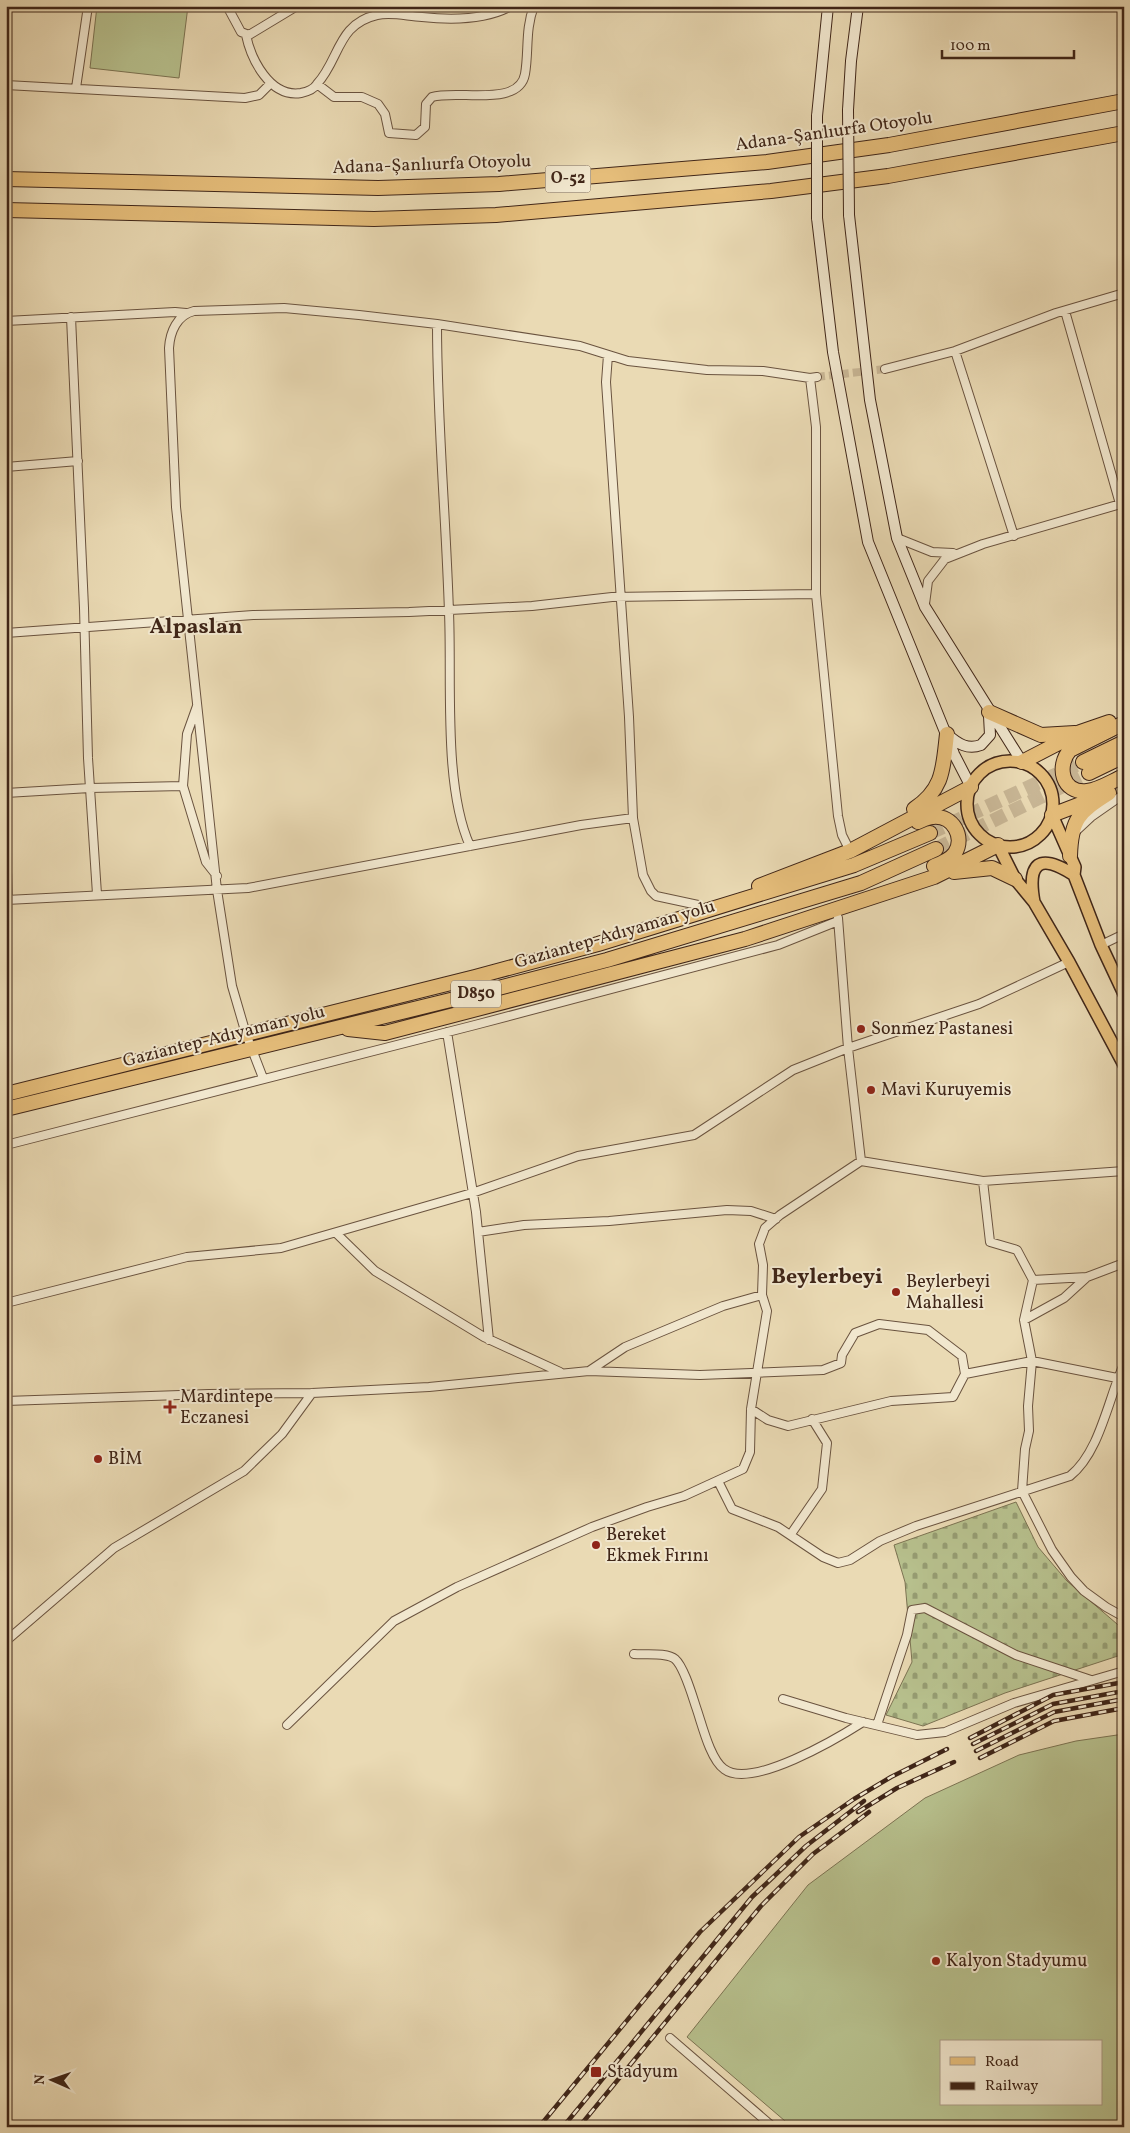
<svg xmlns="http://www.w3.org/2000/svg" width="1130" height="2133" font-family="Vollkorn,serif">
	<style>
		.cemetery { fill: url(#cemetery-stones); stroke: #7c7352 }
		.pitch { fill: #b7c08d; stroke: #7c7352; fill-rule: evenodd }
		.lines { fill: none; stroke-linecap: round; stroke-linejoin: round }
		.street-tunnel { stroke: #c8b695; stroke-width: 8; stroke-dasharray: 8 4; stroke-linecap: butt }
		.highway-tunnel { stroke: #c8b695; stroke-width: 14; stroke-dasharray: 14 7; stroke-linecap: butt }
		.street-casing { stroke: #6a533f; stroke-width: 10 }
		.secondary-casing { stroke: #402618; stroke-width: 12 }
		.primary-casing { stroke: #402618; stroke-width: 14 }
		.highway-casing { stroke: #402618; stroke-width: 16 }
		.street { stroke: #f1e7ce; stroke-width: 8 }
		.secondary { stroke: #f1e7ce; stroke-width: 10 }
		.primary { stroke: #e5bd7a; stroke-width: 11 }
		.highway { stroke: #e5bd7a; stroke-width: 14 }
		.rail-casing { stroke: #402618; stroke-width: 4.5 }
		.rail { stroke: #f1e7ce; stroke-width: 2.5; stroke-dasharray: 8; stroke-linecap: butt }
		.secondary-bridge-casing { stroke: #402618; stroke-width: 12; stroke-linecap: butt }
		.secondary-bridge { stroke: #f1e7ce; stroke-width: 10 }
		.poi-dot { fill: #8f2418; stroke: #f1e7ce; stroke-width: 2 }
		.labels { text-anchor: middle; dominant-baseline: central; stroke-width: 4; stroke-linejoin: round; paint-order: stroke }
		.shield { fill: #f1e7ce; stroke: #75604f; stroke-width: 1 }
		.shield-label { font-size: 16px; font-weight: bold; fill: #402618 }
		.street-label { font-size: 18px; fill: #402618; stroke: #f1e7ce }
		.poi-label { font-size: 18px; fill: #402618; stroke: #f1e7ce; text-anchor: start }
		.district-label { font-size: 22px; font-weight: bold; fill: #402618; stroke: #f1e7ce }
	</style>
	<defs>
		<pattern id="cemetery-stones" width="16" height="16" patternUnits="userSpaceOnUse" patternTransform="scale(1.25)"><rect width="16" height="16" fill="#b7c08d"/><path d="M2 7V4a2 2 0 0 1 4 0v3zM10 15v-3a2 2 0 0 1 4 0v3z" fill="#969c72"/></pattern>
	</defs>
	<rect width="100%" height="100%" fill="#eadab4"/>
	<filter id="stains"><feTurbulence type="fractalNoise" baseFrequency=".004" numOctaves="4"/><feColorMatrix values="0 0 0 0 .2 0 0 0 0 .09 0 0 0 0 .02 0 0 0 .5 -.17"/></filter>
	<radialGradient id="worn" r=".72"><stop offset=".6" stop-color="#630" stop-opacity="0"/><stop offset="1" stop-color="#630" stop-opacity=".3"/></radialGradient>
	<path class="cemetery" d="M 1016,1502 L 1038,1547 L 1067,1581 L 1124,1630 L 1124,1654 L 1005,1693 L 923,1726 L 886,1715 L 912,1662 L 905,1582 L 894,1545 Z"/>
	<path class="pitch" d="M 97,6 L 188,6 L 179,78 L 90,68 Z
		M 1124,1734 L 1124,2127 L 792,2127 L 687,2037 L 808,1885 L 925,1798 L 1019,1755 L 1076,1741 ZM 941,2042 L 1101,2042 L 1101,2104 L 941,2104 Z"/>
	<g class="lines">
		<path class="street-tunnel" d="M 817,377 L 885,369"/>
		<path class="highway-tunnel" d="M 930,833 L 1083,762
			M 936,849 L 1089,773"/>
		<defs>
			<path id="street" d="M 227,6 L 241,32 L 249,35 L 297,6
				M 246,35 C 251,59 270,98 301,93 C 306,92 314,89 317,84 C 340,59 337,24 377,15 C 392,12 406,16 422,17 C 450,20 486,20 511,6
				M 317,84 L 334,97 L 362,97 L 378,104 L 385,114 L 389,133 L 416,135 L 425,127 L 426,104 L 432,97 C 457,89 519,108 525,74 C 529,51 525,29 534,6
				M 6,85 L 245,98 L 259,95 L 271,83
				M 76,88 L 88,6
				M 1065,311 L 1120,504
				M 71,317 L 84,608 L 88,758 L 97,894
				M 6,321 L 175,312 L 186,313
				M 437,324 C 437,420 446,516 449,613 C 452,680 443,786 470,846
				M 955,351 L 1014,536
				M 608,355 L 606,382 L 629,717 L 633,818 L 643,875 L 651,891 L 656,896 L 698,905
				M 885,369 L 955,351 L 1056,313 L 1124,293
				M 810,378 L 816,427 L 816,594 L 838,816 L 842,835 L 850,851
				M 6,467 L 78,461
				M 897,538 L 932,552 L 953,553
				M 925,604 L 928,581 L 945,559 L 983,544 L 1124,503
				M 6,633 L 253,615 L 409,612 L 532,606 L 612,597 L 816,594
				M 197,706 L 187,734 L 183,786 L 206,862 L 217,876
				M 6,793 L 90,788 L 183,786
				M 1076,831 L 1091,817 L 1124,794
				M 6,844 L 8,900
				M 6,900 L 248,888 L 581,825 L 633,818
				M 838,918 L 848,1048 L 861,1161
				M 1101,945 L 1124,934
				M 447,1032 L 476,1212 L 489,1340
				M 263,1078 L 246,1034 L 232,986 L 217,890 L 176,507 L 169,348 C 170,332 177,315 194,311 L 284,308 L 359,315 L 437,324 L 580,346 L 628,361 L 707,370 L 763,371 L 810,378 L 817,377
				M 6,1145 L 475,1025 L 778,945 L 838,921
				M 983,1181 L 990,1242 L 1017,1250 L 1033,1280 L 1087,1277 L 1124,1263
				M 478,1232 L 524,1225 L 609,1221 L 727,1210 L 751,1211 L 776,1219
				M 336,1233 L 375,1271 L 484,1337 L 560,1372
				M 1033,1280 L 1024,1320 L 1032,1361 L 1028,1406 L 1029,1431 L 1025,1449 L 1022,1491 L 1052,1550 L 1071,1577 L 1084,1591 L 1106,1607 L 1124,1617
				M 6,1303 L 187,1257 L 281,1248 L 472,1193 L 578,1156 L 694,1135 L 793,1070 L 848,1048 L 979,1004 L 1069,962
				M 1024,1320 L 1064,1298 L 1087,1277
				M 589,1371 L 625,1347 L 723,1306 L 762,1295
				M 6,1401 L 209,1394 L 312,1393 L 429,1387 L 589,1371 L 700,1375 L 823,1370 L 841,1363 L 842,1355 L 855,1333 L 879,1324 L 928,1330 L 962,1356 L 965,1374
				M 751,1409 L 768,1420 L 788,1426 L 891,1401 L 953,1397 L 965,1374 L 1032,1361 L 1117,1378 L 1124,1381
				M 718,1481 L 732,1509 L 778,1527 L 823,1557 L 838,1563 L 850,1560 L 880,1541 L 916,1526 L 1070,1476 C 1100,1452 1108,1399 1124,1364
				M 791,1534 L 822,1489 L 827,1443 L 812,1419
				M 6,1641 L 114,1548 L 244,1471 L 282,1434 L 312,1393
				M 634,1654 C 645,1655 667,1652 675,1659 C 684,1667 692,1695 696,1707 C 702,1724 710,1759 724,1769 C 751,1790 838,1738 863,1722
				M 783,1699 L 846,1718 L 917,1735 L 945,1732 L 1014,1703 L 1124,1671
				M 287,1725 L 394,1621 L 457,1587 L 592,1527 L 647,1507 L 684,1496 L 743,1469 L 750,1452 L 751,1409 L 767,1311 L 762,1295 L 763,1265 L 759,1244 L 765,1228 L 780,1215 L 861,1161 L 983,1181 L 1124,1171
				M 877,1725 L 907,1635 L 912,1610 L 925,1608 L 1016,1655 L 1091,1680
				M 670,2038 L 773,2127"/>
			<path id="secondary" d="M 848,110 L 851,61 L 858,6
				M 817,116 L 828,6
				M 849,215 L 870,400 L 897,538 L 925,607 L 1022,762
				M 817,218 L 833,352 L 868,542 L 954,754 L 971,787
				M 948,735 C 958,744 968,750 981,745 L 990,735 L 989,716"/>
			<path id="primary" d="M967 804a43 43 0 1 1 86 0a43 43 0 1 1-86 0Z
				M 1052,815 L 1075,867 L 1074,875 L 1101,945 L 1124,994
				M 998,845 L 1015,879 L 1034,902 L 1069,962 L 1124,1065
				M 1034,902 C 1027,863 1039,852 1074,875"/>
			<path id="highway" d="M 6,179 L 378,188 L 499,184 L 767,162 L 889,145 L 1124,101
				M 6,210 L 374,219 L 496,215 L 771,191 L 888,176 L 1124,133
				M 989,712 L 1041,735 L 1075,733
				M 1124,723 L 1070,750 C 1056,766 1062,794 1087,791 C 1099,790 1112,781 1124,776
				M 1022,762 L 1080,732 L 1109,722
				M 1083,762 L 1124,742
				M 1089,773 L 1124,756
				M 914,809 C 944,789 943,768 947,734
				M 1052,815 L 1091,800
				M 918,822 C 923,820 928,817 933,817 C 953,815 965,837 955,853 C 950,860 942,863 934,866
				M 1070,856 C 1071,819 1079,812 1109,793
				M 954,872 L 992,868 L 1015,879
				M 759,886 L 850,851 L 971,787
				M 348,1029 L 385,1033 L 745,939 L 934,877 L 998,845
				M 6,1094 L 475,977 L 598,944 L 854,865 L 930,833
				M 6,1109 L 475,994 L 607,960 L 861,883 L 936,849"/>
		</defs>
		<use href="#street" class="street-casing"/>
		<use href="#secondary" class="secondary-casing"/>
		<use href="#primary" class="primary-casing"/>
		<use href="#highway" class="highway-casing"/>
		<use href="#street" class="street"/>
		<use href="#secondary" class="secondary"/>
		<use href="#primary" class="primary"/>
		<use href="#highway" class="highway"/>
		<defs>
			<path id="rail" d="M 970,1738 L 1053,1695 L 1124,1682
				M 973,1744 L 1053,1704 L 1124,1691
				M 976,1751 L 1054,1712 L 1124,1699
				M 980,1758 L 1054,1721 L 1124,1708
				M 858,1812 L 897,1788 L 954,1762
				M 539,2127 L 700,1932 L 799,1837 L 854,1799 L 891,1777 L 947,1749
				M 563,2127 L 752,1897 L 806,1846 L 864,1801
				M 579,2127 L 761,1906 L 813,1854 L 869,1812"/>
		</defs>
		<use href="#rail" class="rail-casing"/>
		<use href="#rail" class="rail"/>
		<defs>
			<path id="secondary-bridge" d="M 848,110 L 849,215
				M 817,218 L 817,116"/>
		</defs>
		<use href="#secondary-bridge" class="secondary-bridge-casing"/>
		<use href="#secondary-bridge" class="secondary-bridge"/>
	</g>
	<g class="poi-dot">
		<circle cx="861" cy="1029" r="5"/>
		<circle cx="871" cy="1090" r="5"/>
		<circle cx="896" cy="1292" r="5"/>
		<path d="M167.5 1399.5h5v5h5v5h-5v5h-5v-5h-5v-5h5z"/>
		<circle cx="98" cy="1459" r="5"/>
		<circle cx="596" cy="1545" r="5"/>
		<circle cx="936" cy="1961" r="5"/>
		<rect x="590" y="2066" width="12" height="12" rx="2.5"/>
	</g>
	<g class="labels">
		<g class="shield">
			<rect x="545.5" y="165.5" width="45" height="27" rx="4"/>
			<rect x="451" y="980.5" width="50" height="27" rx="4"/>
		</g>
		<g class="shield-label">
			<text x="568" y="179">O-52</text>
			<text x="476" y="994">D850</text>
		</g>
		<g class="street-label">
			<text transform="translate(834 132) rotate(-8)">Adana-Şanlıurfa Otoyolu</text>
			<text transform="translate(432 165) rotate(-2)">Adana-Şanlıurfa Otoyolu</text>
			<text transform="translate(615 935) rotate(-16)">Gaziantep-Adıyaman yolu</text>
			<text transform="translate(224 1037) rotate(-14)">Gaziantep-Adıyaman yolu</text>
		</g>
		<g class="poi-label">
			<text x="871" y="1029">Sonmez Pastanesi</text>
			<text x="881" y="1090">Mavi Kuruyemis</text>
			<text x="906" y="1282">Beylerbeyi<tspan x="906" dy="21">Mahallesi</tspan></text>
			<text x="180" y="1397">Mardintepe<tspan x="180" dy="21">Eczanesi</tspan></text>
			<text x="108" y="1459">BİM</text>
			<text x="606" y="1535">Bereket<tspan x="606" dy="21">Ekmek Fırını</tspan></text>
			<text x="946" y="1961">Kalyon Stadyumu</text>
			<text x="607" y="2072">Stadyum</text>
		</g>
		<g class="district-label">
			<text x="196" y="627">Alpaslan</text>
			<text x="827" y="1277">Beylerbeyi</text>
		</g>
	</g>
	<rect width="1130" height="2133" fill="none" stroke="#eadab4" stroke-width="25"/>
	<rect x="8" y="8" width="1115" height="2118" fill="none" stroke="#402618" stroke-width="2.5"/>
	<rect x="12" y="12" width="1105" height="2108" fill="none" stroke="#402618"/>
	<rect x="940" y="2040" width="162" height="65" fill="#f1e7ce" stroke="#aa9a85"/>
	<rect x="950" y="2057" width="25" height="8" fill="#e5bd7a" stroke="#aa9a85"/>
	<text x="985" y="2066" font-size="15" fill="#402618">Road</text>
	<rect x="950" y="2082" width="25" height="8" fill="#402618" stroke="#aa9a85"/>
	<text x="985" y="2090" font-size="15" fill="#402618">Railway</text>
	<g transform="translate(52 2080) rotate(272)" stroke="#f1e7ce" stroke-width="4" paint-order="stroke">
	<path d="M0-4L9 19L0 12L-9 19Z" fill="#402618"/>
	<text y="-8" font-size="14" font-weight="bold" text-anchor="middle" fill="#402618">N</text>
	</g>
	<path d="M942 50v8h132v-8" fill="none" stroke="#402618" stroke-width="2.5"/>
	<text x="950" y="50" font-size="15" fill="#402618" stroke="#f1e7ce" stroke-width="4" paint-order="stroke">100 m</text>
	<rect width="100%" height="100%" filter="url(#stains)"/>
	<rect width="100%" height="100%" fill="url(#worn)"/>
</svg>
